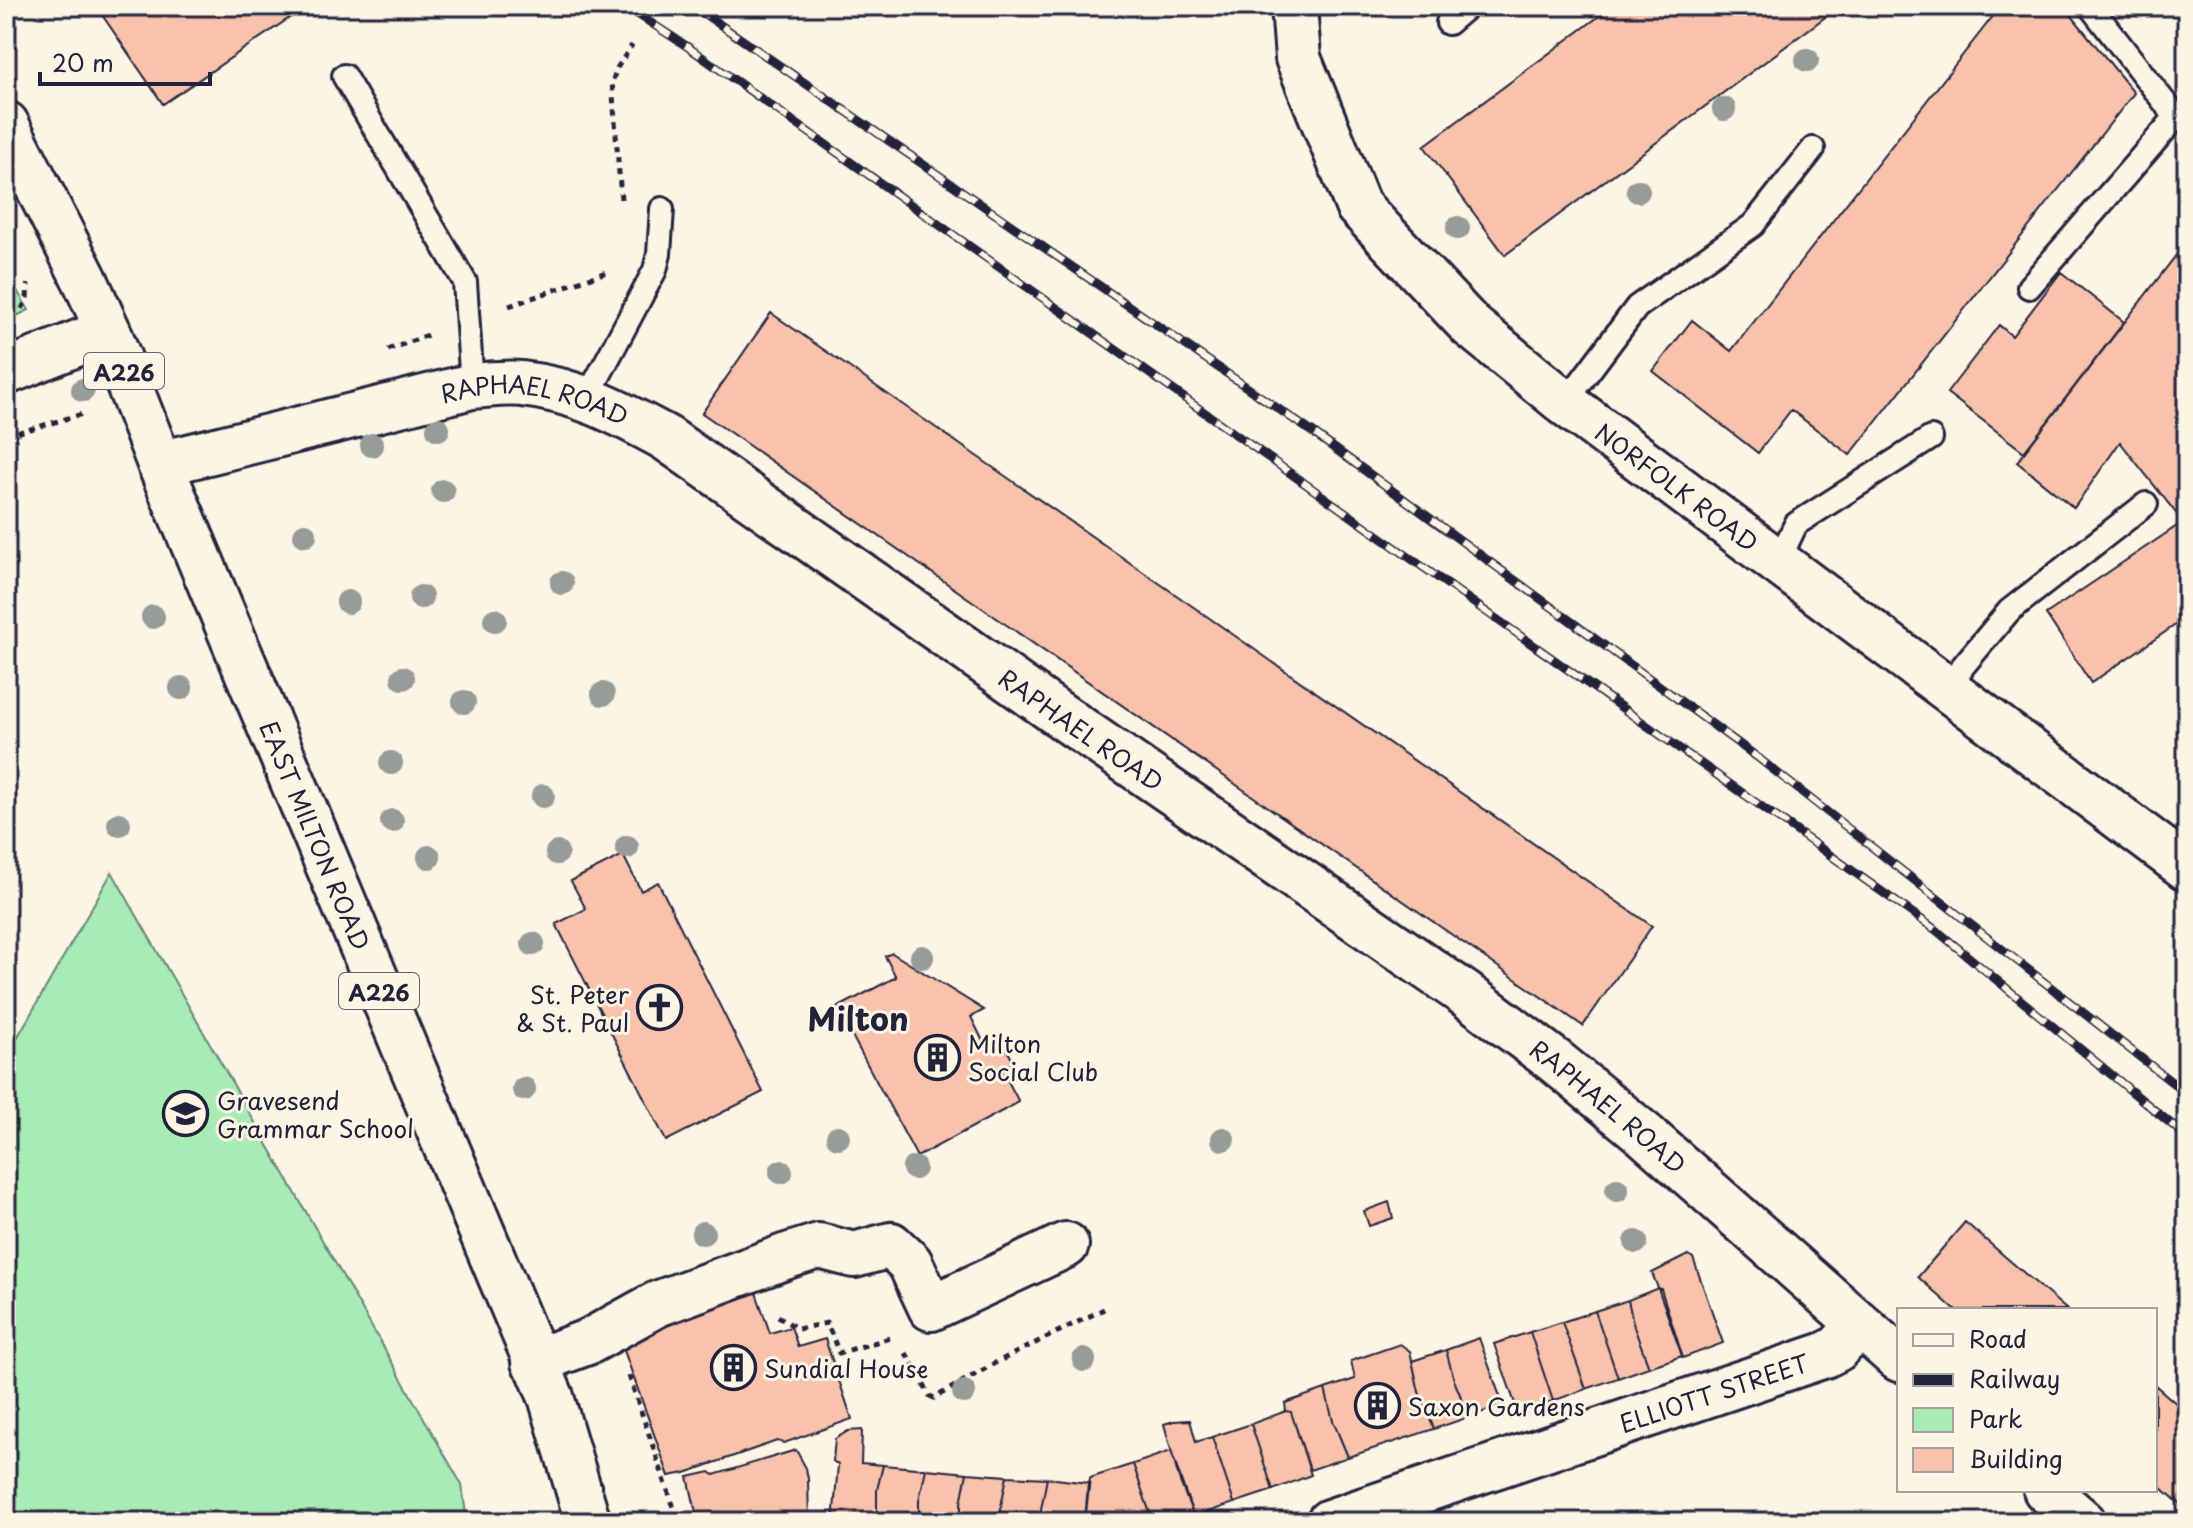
<svg xmlns="http://www.w3.org/2000/svg" width="2193" height="1528" font-family="'Playpen Sans',sans-serif">
	<style>
		.green { fill: #a8ebb5; stroke: #658678; stroke-width: 2 }
		.building { fill: #f9c2ac; stroke: #22223b; stroke-width: 2 }
		.lines { fill: none; stroke-linecap: round; stroke-linejoin: round }
		.service-casing { stroke: #22223b; stroke-width: 28 }
		.minor-casing { stroke: #22223b; stroke-width: 50 }
		.primary-casing { stroke: #22223b; stroke-width: 50 }
		.path { stroke: #22223b; stroke-width: 5; stroke-dasharray: 6 6; stroke-linecap: butt }
		.service { stroke: #fcf5e5; stroke-width: 22 }
		.minor { stroke: #fcf5e5; stroke-width: 44 }
		.primary { stroke: #fcf5e5; stroke-width: 44 }
		.rail-casing { stroke: #22223b; stroke-width: 9 }
		.rail { stroke: #fcf5e5; stroke-width: 6; stroke-dasharray: 18; stroke-linecap: butt }
		.tree { fill: #979c99 }
		.labels { text-anchor: middle; dominant-baseline: central; stroke-width: 6; stroke-linejoin: round; paint-order: stroke }
		.shield { fill: #fcf5e5; stroke: #63616e; stroke-width: 2 }
		.shield-label { font-size: 22px; font-weight: bold; fill: #22223b }
		.street-label { font-size: 24px; fill: #22223b; stroke: #fcf5e5 }
		.poi-label { font-size: 24px; fill: #22223b; stroke: #fcf5e5; text-anchor: start }
		.district-label { font-size: 32px; font-weight: bold; fill: #22223b; stroke: #fcf5e5 }
	</style>
	<rect width="100%" height="100%" fill="#fcf5e5"/>
	<filter id="ink" filterUnits="userSpaceOnUse"><feTurbulence type="fractalNoise" baseFrequency=".0125" numOctaves="2"/><feDisplacementMap in="SourceGraphic" scale="16" xChannelSelector="R" yChannelSelector="G"/><feConvolveMatrix kernelMatrix="1 2 1 2 8 2 1 2 1" color-interpolation-filters="sRGB"/></filter>
	<g filter="url(#ink)">
		<path class="green" d="M 6,273 L 29,310 L 6,321 Z
			M 112,872 L 462,1485 L 467,1522 L 6,1522 L 6,1050 L 13,1045 Z"/>
		<path class="building" d="M 96,6 L 307,6 L 163,104 Z
			M 1613,6 L 1840,6 L 1505,255 L 1424,146 Z
			M 2001,6 L 2064,6 L 2134,93 L 1850,455 L 1791,410 L 1758,453 L 1653,371 L 1692,320 L 1731,351 Z
			M 2187,241 L 2187,617 L 2091,683 L 2046,614 L 2183,522 L 2120,442 L 2074,508 L 2017,462 Z
			M 2061,272 L 2124,322 L 2024,452 L 1947,393 L 1999,325 L 2012,336 Z
			M 771,313 L 1652,926 L 1583,1026 L 702,413 Z
			M 623,855 L 641,891 L 658,882 L 763,1092 L 666,1141 L 556,924 L 586,909 L 571,881 Z
			M 892,953 L 984,1010 L 971,1017 L 988,1051 L 1003,1042 L 1014,1063 L 1002,1070 L 1019,1102 L 917,1157 L 837,1008 L 896,977 L 885,956 Z
			M 1389,1202 L 1393,1218 L 1369,1226 L 1364,1211 Z
			M 1965,1222 L 2067,1310 L 1955,1310 L 1918,1277 Z
			M 1688,1255 L 1693,1258 L 1723,1343 L 1683,1358 L 1661,1289 L 1658,1288 L 1652,1273 Z
			M 753,1284 L 770,1333 L 791,1327 L 798,1347 L 825,1339 L 852,1419 L 784,1443 L 777,1441 L 685,1473 L 669,1476 L 621,1342 Z
			M 1658,1288 L 1682,1356 L 1649,1367 L 1634,1327 L 1628,1300 Z
			M 1628,1300 L 1634,1327 L 1649,1367 L 1618,1378 L 1595,1311 Z
			M 1595,1311 L 1618,1378 L 1586,1389 L 1562,1322 Z
			M 1562,1322 L 1586,1389 L 1553,1401 L 1530,1332 Z
			M 1530,1332 L 1553,1401 L 1518,1412 L 1494,1344 Z
			M 1479,1338 L 1503,1405 L 1469,1417 L 1454,1380 L 1446,1350 Z
			M 1400,1344 L 1410,1351 L 1419,1392 L 1434,1429 L 1348,1457 L 1333,1421 L 1325,1389 L 1355,1379 L 1351,1361 Z
			M 1446,1350 L 1454,1380 L 1469,1417 L 1434,1429 L 1419,1392 L 1412,1361 Z
			M 2155,1385 L 2187,1413 L 2187,1510 L 2155,1482 Z
			M 1325,1389 L 1333,1421 L 1348,1457 L 1310,1470 L 1291,1412 L 1286,1411 L 1285,1403 Z
			M 1286,1411 L 1291,1412 L 1311,1475 L 1273,1490 L 1251,1424 Z
			M 1190,1420 L 1196,1442 L 1212,1437 L 1234,1503 L 1194,1517 L 1179,1479 L 1164,1424 L 1174,1421 Z
			M 1251,1424 L 1273,1490 L 1234,1503 L 1212,1437 Z
			M 862,1430 L 861,1463 L 883,1465 L 877,1490 L 877,1522 L 833,1522 L 838,1465 L 833,1461 L 835,1439 L 848,1431 Z
			M 796,1450 L 806,1468 L 808,1479 L 809,1522 L 701,1520 L 696,1512 L 688,1477 L 710,1472 L 714,1475 Z
			M 1171,1451 L 1194,1517 L 1177,1522 L 1153,1522 L 1133,1464 Z
			M 1133,1464 L 1153,1522 L 1085,1522 L 1090,1478 Z
			M 883,1465 L 926,1469 L 919,1500 L 919,1522 L 877,1522 L 877,1490 Z
			M 926,1469 L 967,1473 L 961,1503 L 961,1522 L 919,1522 L 919,1500 Z
			M 967,1473 L 1007,1476 L 1001,1506 L 1001,1522 L 961,1522 L 961,1503 Z
			M 1007,1476 L 1047,1478 L 1041,1509 L 1041,1522 L 1001,1522 L 1001,1506 Z
			M 1047,1478 L 1088,1483 L 1085,1522 L 1041,1522 L 1041,1509 Z"/>
		<g class="lines">
			<defs>
				<path id="service" d="M 1448,23 L 1468,6
					M 344,76 L 465,282 L 472,386
					M 2029,287 L 2176,117 L 2090,6
					M 587,398 L 655,270 L 659,254 L 662,209
					M 1565,403 L 1637,307 L 1753,225 L 1813,149
					M 1778,562 L 1796,524 L 1931,438
					M 1949,690 L 1963,666 L 2009,611 L 2146,504"/>
				<g id="minor">
					<path id="s1" d="M 1294,6 L 1298,58 L 1358,206 L 1471,326 L 1565,403 L 2187,868"/>
					<path d="M 6,372 L 108,331"/>
					<path id="s2" d="M 160,464 L 472,386 C 488,385 506,382 522,384 C 577,390 618,412 666,438 L 1057,713 L 1464,993 L 1555,1061 L 1645,1135 L 1899,1359"/>
					<path d="M 534,1362 L 590,1341 L 657,1304 L 787,1256 L 819,1246 L 854,1255 L 891,1245 L 910,1263 L 931,1308 L 1066,1245"/>
					<path d="M 2046,1490 L 2083,1522"/>
					<path id="s3" d="M 1329,1522 L 1825,1355 L 1837,1349 L 1860,1325"/>
				</g>
				<g id="primary">
					<path id="s4" d="M 6,124 L 85,280 L 108,331 L 160,464 L 551,1397 L 588,1522"/>
				</g>
			</defs>
			<use href="#service" class="service-casing"/>
			<use href="#minor" class="minor-casing"/>
			<use href="#primary" class="primary-casing"/>
			<path class="path" d="M 621,199 L 612,82 L 617,68 L 632,45
				M 509,306 L 609,271
				M 22,309 L 27,298 L 28,284
				M 388,350 L 428,335
				M 6,436 L 86,413
				M 778,1316 L 798,1329 L 827,1323 L 839,1353 L 890,1338
				M 906,1353 L 930,1396 L 934,1398 L 997,1362 L 1104,1309
				M 629,1376 L 675,1511"/>
			<use href="#service" class="service"/>
			<use href="#minor" class="minor"/>
			<use href="#primary" class="primary"/>
			<defs>
				<path id="rail" d="M 625,6 L 688,47 L 1936,930 L 2187,1137
					M 693,6 L 1312,432 L 1757,757 L 2187,1094"/>
			</defs>
			<use href="#rail" class="rail-casing"/>
			<use href="#rail" class="rail"/>
		</g>
		<g class="tree">
			<circle cx="1807" cy="60" r="12"/>
			<circle cx="1724" cy="109" r="12"/>
			<circle cx="1638" cy="191" r="12"/>
			<circle cx="1458" cy="228" r="12"/>
			<circle cx="83" cy="390" r="12"/>
			<circle cx="438" cy="429" r="12"/>
			<circle cx="372" cy="445" r="12"/>
			<circle cx="443" cy="491" r="12"/>
			<circle cx="305" cy="535" r="12"/>
			<circle cx="562" cy="583" r="12"/>
			<circle cx="421" cy="597" r="12"/>
			<circle cx="348" cy="602" r="12"/>
			<circle cx="153" cy="617" r="12"/>
			<circle cx="495" cy="620" r="12"/>
			<circle cx="403" cy="678" r="12"/>
			<circle cx="181" cy="688" r="12"/>
			<circle cx="603" cy="694" r="12"/>
			<circle cx="464" cy="702" r="12"/>
			<circle cx="391" cy="763" r="12"/>
			<circle cx="543" cy="796" r="12"/>
			<circle cx="392" cy="821" r="12"/>
			<circle cx="119" cy="824" r="12"/>
			<circle cx="627" cy="847" r="12"/>
			<circle cx="557" cy="853" r="12"/>
			<circle cx="429" cy="857" r="12"/>
			<circle cx="533" cy="944" r="12"/>
			<circle cx="922" cy="957" r="12"/>
			<circle cx="524" cy="1089" r="12"/>
			<circle cx="838" cy="1137" r="12"/>
			<circle cx="1223" cy="1139" r="12"/>
			<circle cx="914" cy="1168" r="12"/>
			<circle cx="781" cy="1172" r="12"/>
			<circle cx="1617" cy="1190" r="12"/>
			<circle cx="703" cy="1233" r="12"/>
			<circle cx="1636" cy="1242" r="12"/>
			<circle cx="1084" cy="1360" r="12"/>
			<circle cx="964" cy="1392" r="12"/>
		</g>
	</g>
	<defs>
		<symbol id="church-ring" viewBox="-11 -11 22 22"><circle r="9.5" fill="#fcf5e5" stroke="#22223b" stroke-width="1.5"/><path d="M-1.2-6h2.4v3.5h3.3v2.4h-3.3V6h-2.4V-.1h-3.3v-2.4h3.3Z" fill="#22223b"/></symbol>
		<symbol id="building-ring" viewBox="-11 -11 22 22"><circle r="9.5" fill="#fcf5e5" stroke="#22223b" stroke-width="1.5"/><path d="M-4-6H4V6H1V3H-1V6H-4ZM-2.5-4.3h1.7v1.8h-1.7ZM.8-4.3h1.7v1.8H.8ZM-2.5-1h1.7V.8h-1.7ZM.8-1h1.7V.8H.8Z" fill="#22223b"/></symbol>
		<symbol id="school-ring" viewBox="-11 -11 22 22"><circle r="9.5" fill="#fcf5e5" stroke="#22223b" stroke-width="1.5"/><path d="M0-5L7-2L0 1L-7-2ZM-4 1L0 2.5L4 1V4Q0 6-4 4Z" fill="#22223b"/></symbol>
	</defs>
	<g fill-rule="evenodd">
		<use href="#church-ring" x="634" y="982" width="51" height="51"/>
		<use href="#building-ring" x="912" y="1032" width="51" height="51"/>
		<use href="#school-ring" x="160" y="1088" width="51" height="51"/>
		<use href="#building-ring" x="708" y="1342" width="51" height="51"/>
		<use href="#building-ring" x="1352" y="1380" width="51" height="51"/>
	</g>
	<g class="labels">
		<g class="shield">
			<rect x="84" y="353" width="80" height="36" rx="6"/>
			<rect x="339" y="973" width="80" height="36" rx="6"/>
		</g>
		<g class="shield-label">
			<text x="124" y="371">A226</text>
			<text x="379" y="991">A226</text>
		</g>
		<g class="street-label">
			<text stroke="none"><textPath href="#s2" startOffset="386">RAPHAEL ROAD</textPath></text>
			<text stroke="none"><textPath href="#s1" startOffset="638">NORFOLK ROAD</textPath></text>
			<text stroke="none"><textPath href="#s2" startOffset="1034">RAPHAEL ROAD</textPath></text>
			<text stroke="none"><textPath href="#s4" startOffset="776">EAST MILTON ROAD</textPath></text>
			<text stroke="none"><textPath href="#s2" startOffset="1682">RAPHAEL ROAD</textPath></text>
			<text stroke="none"><textPath href="#s3" startOffset="406">ELLIOTT STREET</textPath></text>
		</g>
		<g class="poi-label">
			<text x="629" y="994" text-anchor="end">St. Peter<tspan x="629" dy="28">&amp; St. Paul</tspan></text>
			<text x="968" y="1043">Milton<tspan x="968" dy="28">Social Club</tspan></text>
			<text x="217" y="1100">Gravesend<tspan x="217" dy="28">Grammar School</tspan></text>
			<text x="764" y="1368">Sundial House</text>
			<text x="1408" y="1406">Saxon Gardens</text>
		</g>
		<g class="district-label">
			<text x="858" y="1018">Milton</text>
		</g>
	</g>
	<rect width="2193" height="1528" fill="none" stroke="#fcf5e5" stroke-width="32"/>
	<rect x="16" y="16" width="2161" height="1496" fill="none" stroke="#22223b" stroke-width="3" filter="url(#ink)"/>
	<rect x="1897" y="1308" width="260" height="184" fill="#fcf5e5" stroke="#a5a1a1" stroke-width="2"/>
	<rect x="1913" y="1334" width="40" height="12" fill="#fcf5e5" stroke="#a5a1a1" stroke-width="2"/>
	<text x="1969" y="1348" font-size="24" fill="#22223b">Road</text>
	<rect x="1913" y="1374" width="40" height="12" fill="#22223b" stroke="#a5a1a1" stroke-width="2"/>
	<text x="1969" y="1388" font-size="24" fill="#22223b">Railway</text>
	<rect x="1913" y="1408" width="40" height="24" fill="#a8ebb5" stroke="#a5a1a1" stroke-width="2"/>
	<text x="1969" y="1428" font-size="24" fill="#22223b">Park</text>
	<rect x="1913" y="1448" width="40" height="24" fill="#f9c2ac" stroke="#a5a1a1" stroke-width="2"/>
	<text x="1969" y="1468" font-size="24" fill="#22223b">Building</text>
	<path d="M40 72v12h170v-12" fill="none" stroke="#22223b" stroke-width="4"/>
	<text x="52" y="72" font-size="24" fill="#22223b" stroke="#fcf5e5" stroke-width="6" paint-order="stroke">20 m</text>
</svg>
